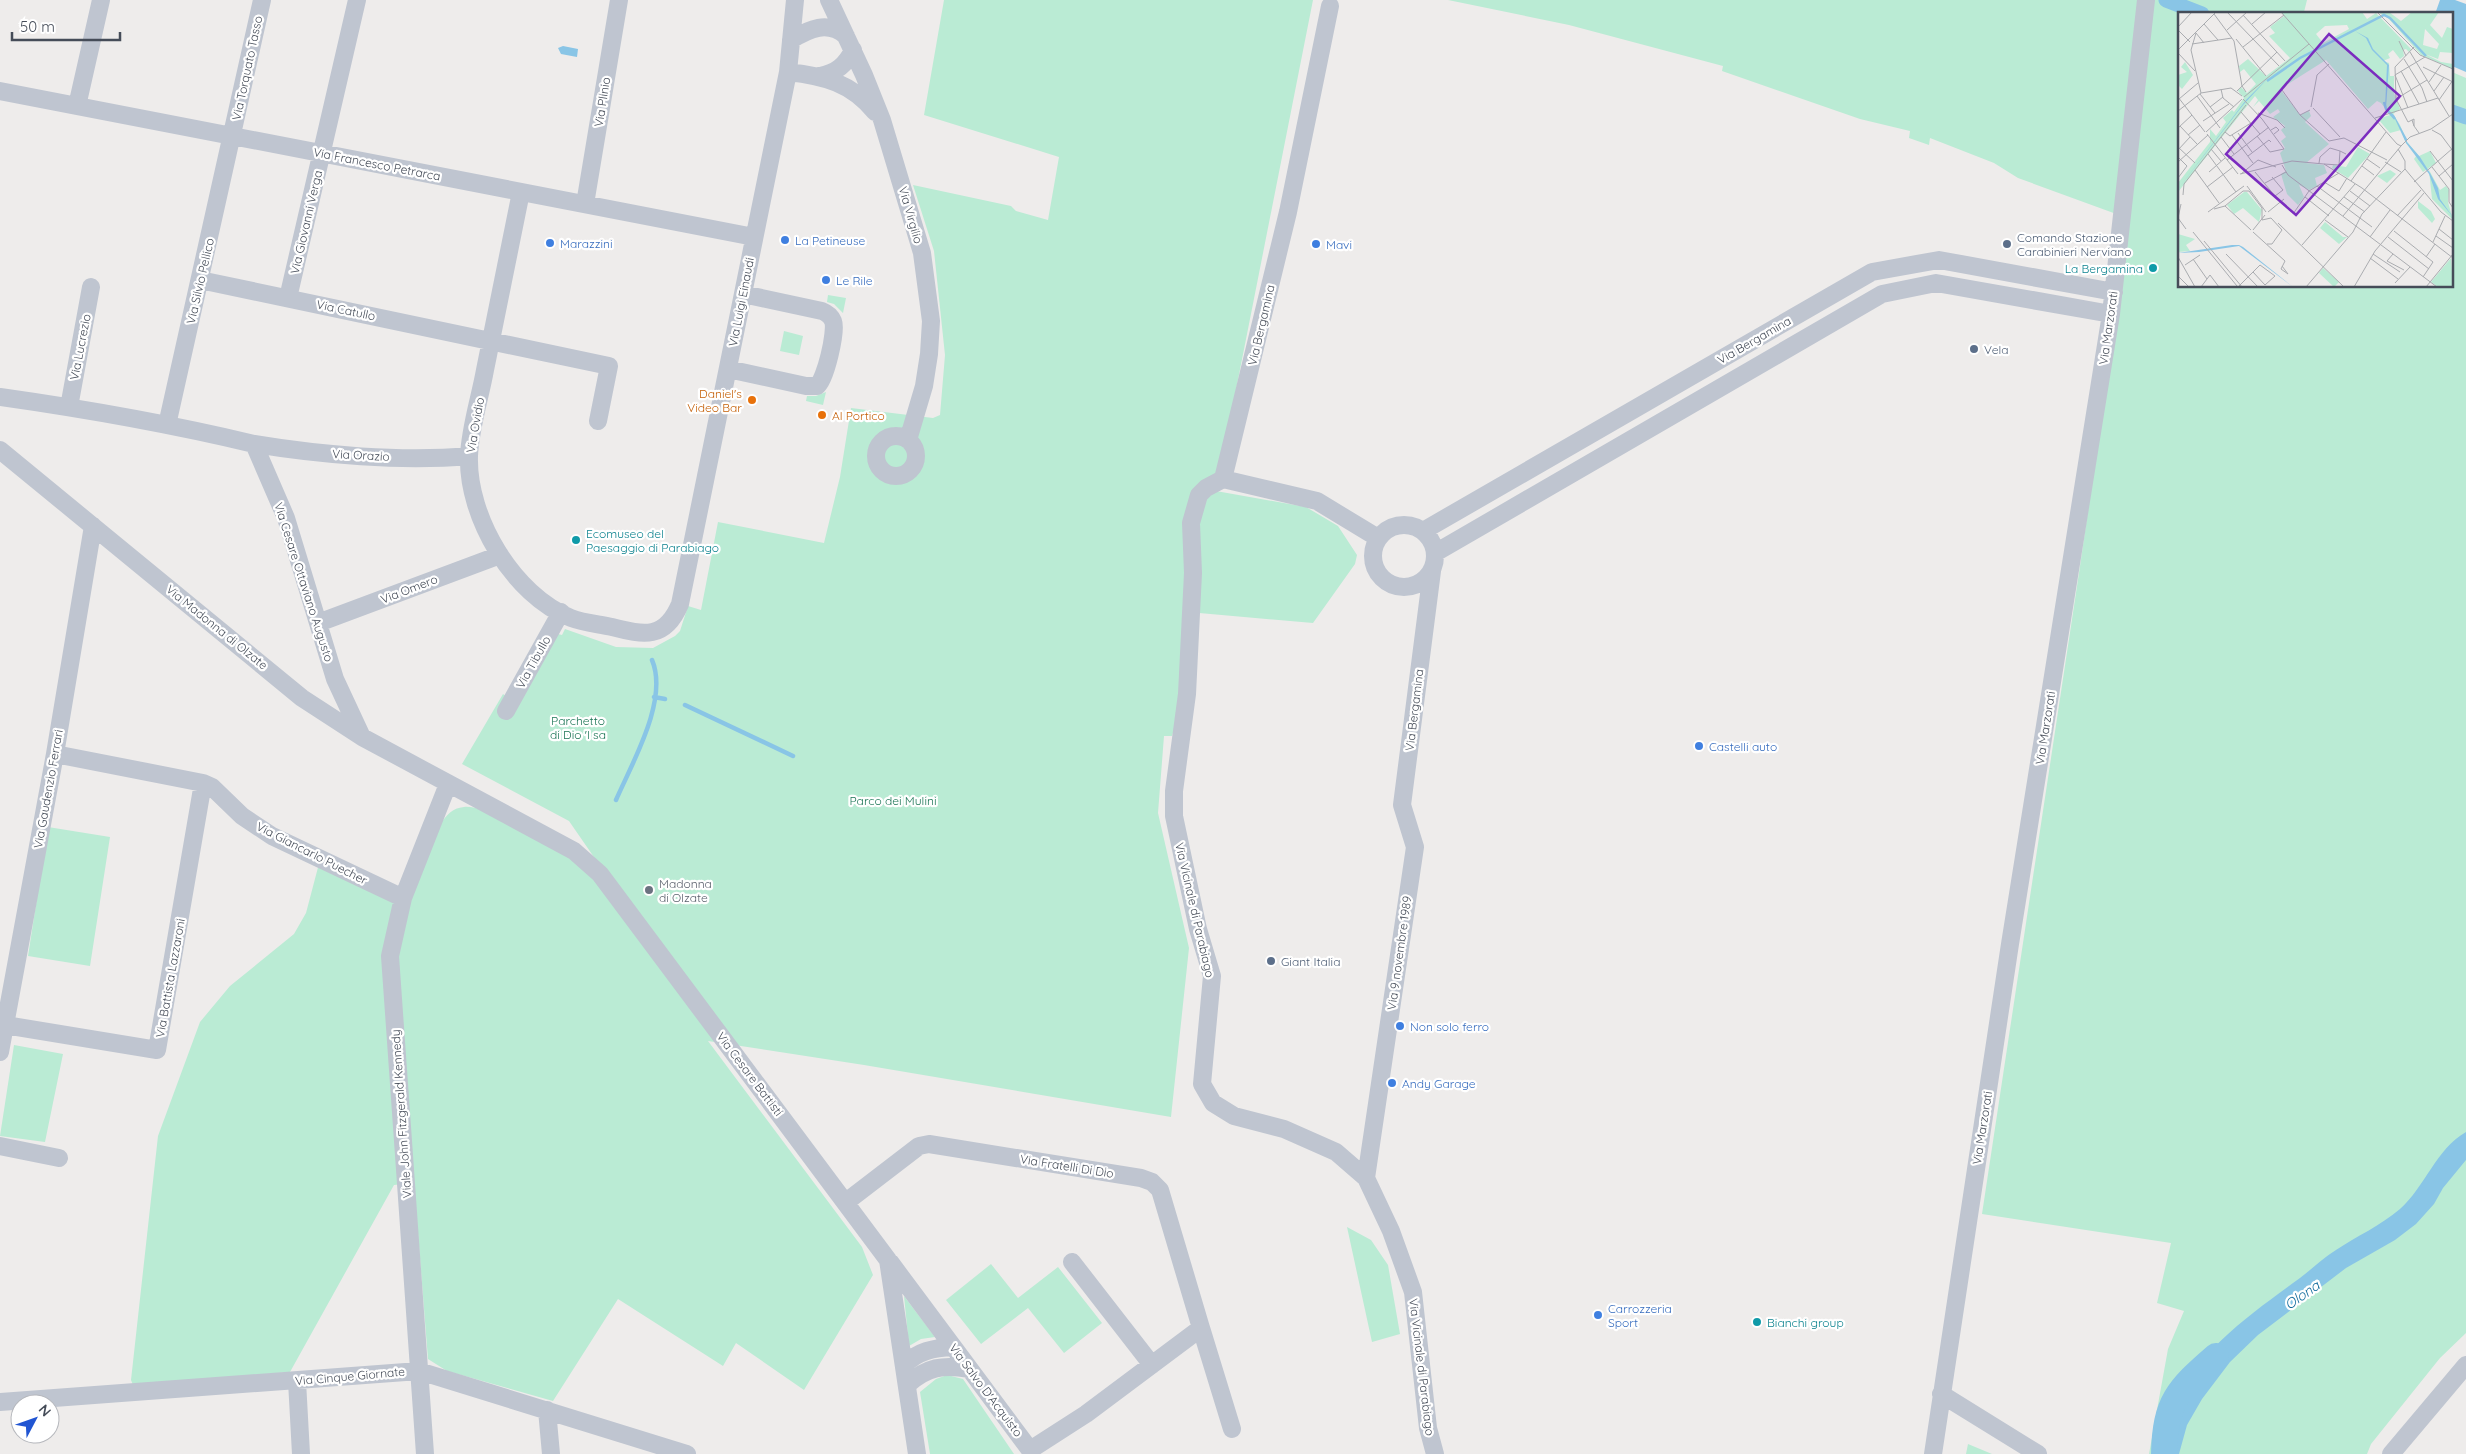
<svg xmlns="http://www.w3.org/2000/svg" width="2466" height="1454" font-family="Quicksand,sans-serif">
	<style>
		.green { fill: #baebd4 }
		.water { fill: #89c5e6 }
		.lines { fill: none; stroke-linecap: round; stroke-linejoin: round }
		.stream { stroke: #89c5e6; stroke-width: 4.5 }
		.canal { stroke: #89c5e6; stroke-width: 15 }
		.river { stroke: #89c5e6; stroke-width: 26 }
		.minor { stroke: #bfc5d0; stroke-width: 18 }
		.shop-dot { fill: #3f7fe0; stroke: #fff; stroke-width: 2 }
		.service-dot { fill: #5c6f8a; stroke: #fff; stroke-width: 2 }
		.culture-dot { fill: #0f9aa8; stroke: #fff; stroke-width: 2 }
		.food-dot { fill: #e8710a; stroke: #fff; stroke-width: 2 }
		.worship-dot { fill: #6b7280; stroke: #fff; stroke-width: 2 }
		.labels { text-anchor: middle; dominant-baseline: central; stroke-width: 4.5; stroke-linejoin: round; paint-order: stroke }
		.street-label { font-size: 12px; fill: #454c58; stroke: #fff }
		.service-label { font-size: 12px; fill: #4e5e75; stroke: #fff; text-anchor: start }
		.shop-label { font-size: 12px; fill: #366cbe; stroke: #fff; text-anchor: start }
		.culture-label { font-size: 12px; fill: #0d838f; stroke: #fff; text-anchor: start }
		.food-label { font-size: 12px; fill: #c56008; stroke: #fff; text-anchor: end }
		.park-label { font-size: 12px; fill: #1a7454; stroke: #fff }
		.worship-label { font-size: 12px; fill: #5b616d; stroke: #fff; text-anchor: start }
		.water-label { font-size: 14px; font-style: italic; fill: #136c9d; stroke: #fff }
		.inset-river { fill: none; stroke: #89c5e6; stroke-width: 2.5 }
		.inset-road { fill: none; stroke: #aaacb0; stroke-width: 1 }
		.view { fill: #7b2cbf; fill-opacity: 0.15; stroke: #7b2cbf; stroke-width: 2.5 }
		.inset-edge { fill: none; stroke: #454c58; stroke-width: 2.5 }
	</style>
	<rect width="100%" height="100%" fill="#eeeceb"/>
	<path class="green" d="M 944,0 L 1313,0 L 1216,491 L 1306,507 L 1338,526 L 1357,555 L 1355,564 L 1313,623 L 1188,612 L 1179,714 L 1172,736 L 1164,736 L 1158,813 L 1189,948 L 1171,1117 L 864,1065 L 708,1041 L 862,1247 L 873,1275 L 804,1390 L 736,1343 L 723,1366 L 618,1299 L 553,1401 L 447,1371 L 428,1359 L 414,1183 L 394,1185 L 290,1372 L 133,1385 L 131,1380 L 158,1136 L 200,1022 L 230,986 L 294,934 L 306,913 L 321,856 L 411,894 L 440,824 C 447,815 452,808 464,807 C 488,804 569,853 587,871 C 610,894 632,920 654,944 L 569,821 L 462,764 L 503,694 L 516,704 L 558,634 L 562,635 L 565,629 L 616,647 L 653,648 L 675,636 L 680,631 L 688,606 L 701,610 L 718,522 L 824,543 L 840,477 L 851,408 L 933,418 L 940,415 L 945,355 L 934,251 L 913,185 L 1011,206 L 1016,211 L 1048,220 L 1059,157 L 924,115 Z
		M 1448,0 L 2307,0 L 2304,12 L 2308,14 L 2180,14 L 2180,286 L 2452,286 L 2452,72 L 2466,78 L 2466,1333 L 2440,1358 L 2371,1444 L 2367,1454 L 2149,1454 L 2168,1349 L 2184,1311 L 2157,1303 L 2171,1243 L 1982,1214 L 2079,573 L 2130,219 L 2018,178 L 1994,163 L 1930,138 L 1929,145 L 1909,138 L 1910,131 L 1860,119 L 1722,71 L 1723,66 L 1569,25 Z
		M 828,295 L 846,298 L 843,313 L 834,304 L 827,302 Z
		M 784,331 L 803,336 L 799,355 L 780,351 Z
		M 826,392 L 823,405 L 806,401 L 807,396 L 816,396 Z
		M 48,827 L 110,837 L 90,966 L 28,956 Z
		M 14,1045 L 63,1054 L 45,1142 L 0,1136 Z
		M 1347,1227 L 1371,1240 L 1388,1265 L 1400,1334 L 1372,1342 Z
		M 991,1264 L 1018,1298 L 1058,1267 L 1102,1323 L 1064,1353 L 1028,1308 L 981,1344 L 946,1300 Z
		M 904,1296 L 935,1337 L 921,1339 L 909,1346 Z
		M 947,1375 L 963,1379 L 1014,1454 L 930,1454 L 920,1392 L 936,1379 Z
		M 1968,1444 L 1992,1454 L 1966,1454 Z"/>
	<path class="water" d="M 2440,0 L 2455,0 L 2466,4 L 2466,72 L 2452,66 L 2452,14 L 2435,14 Z
		M 563,46 L 578,49 L 577,57 L 561,54 L 558,48 Z
		M 2466,1132 L 2466,1160 L 2443,1188 L 2434,1204 L 2416,1224 L 2395,1240 L 2346,1268 L 2258,1335 L 2230,1362 L 2202,1399 L 2187,1425 L 2179,1454 L 2162,1454 C 2164,1440 2166,1423 2172,1410 C 2196,1351 2251,1314 2300,1278 C 2312,1269 2323,1258 2336,1250 C 2357,1236 2380,1226 2400,1209 C 2425,1187 2436,1149 2466,1132 Z"/>
	<g class="lines">
		<path class="stream" d="M 654,697 L 665,699
			M 685,705 L 793,756
			M 616,800 C 632,763 669,700 652,660"/>
		<path class="canal" d="M 2166,0 L 2202,14
			M 2452,112 L 2466,117"/>
		<path class="river" d="M 2164,1454 C 2165,1402 2178,1389 2216,1356"/>
		<path class="minor" d="M 829,0 L 864,75 L 882,120 L 922,253 L 931,321 L 929,354 L 924,386 L 908,440
			M 1330,6 L 1288,212 L 1223,479 L 1317,501 L 1378,538
			M 791,40 C 809,29 828,20 846,36
			M 788,72 C 824,76 852,83 875,112
			M 820,76 C 836,73 846,65 853,50
			M 0,91 L 754,237
			M 77,106 L 101,0
			M 521,192 C 509,251 497,311 485,370 C 480,398 470,428 469,456 C 467,517 513,595 571,618 C 584,623 599,624 612,627 C 644,635 665,640 680,604 L 788,72 L 795,0
			M 585,204 L 619,0
			M 200,280 L 609,366 L 598,421
			M 288,298 L 357,0
			M 728,369 L 806,386 L 817,386 C 825,381 837,331 833,321 C 831,316 827,313 822,311 L 743,294
			M 0,397 C 85,409 170,424 254,444 L 286,518 L 335,679 L 362,737
			M 69,407 L 91,287
			M 167,425 L 262,0
			M876 456a20 20 0 1 1 40 0a20 20 0 1 1-40 0Z
			M 254,444 C 320,455 402,462 469,456
			M 0,450 L 302,698 L 362,737 L 574,851 L 600,874 L 888,1260 L 917,1454
			M 1223,479 L 1206,488 L 1199,495 L 1191,523 L 1193,573 L 1187,694 L 1174,791 L 1174,816 L 1198,929 L 1212,976 L 1202,1084 L 1213,1103 L 1234,1116 L 1284,1129 L 1336,1152 L 1366,1178 L 1391,1231 L 1413,1292 L 1428,1428 L 1435,1454
			M1373 556a31 31 0 1 1 62 0a31 31 0 1 1-62 0Z
			M 1423,531 L 1872,272 L 1939,260 L 2114,292
			M 1435,553 L 1882,294 L 1936,283 L 2111,314
			M 318,623 L 500,555
			M 506,711 L 561,612
			M 55,754 L 203,783 L 212,787 L 242,816 L 272,836 L 403,898
			M 5,1025 L 157,1050 L 203,783
			M 0,1052 L 55,754 L 93,526
			M 0,1146 L 59,1158
			M 1366,1178 L 1415,847 L 1402,805 L 1432,571
			M 846,1202 L 919,1146 L 929,1144 L 1141,1178 L 1152,1182 L 1160,1190 L 1201,1328
			M 890,1262 L 1030,1450 L 1086,1414 L 1201,1328 L 1232,1429
			M 1072,1262 L 1152,1365
			M 904,1365 C 918,1351 933,1348 953,1347
			M 297,1381 L 301,1454
			M 907,1385 C 926,1367 944,1364 969,1369
			M 1941,1394 L 2038,1454
			M 0,1402 L 419,1371 L 687,1454
			M 547,1410 L 551,1454
			M 425,1454 L 390,956 L 403,898 L 448,784
			M 1933,1454 L 2010,944 L 2111,314 L 2146,0
			M 2391,1454 L 2466,1365"/>
	</g>
	<g class="shop-dot">
		<circle cx="785" cy="240" r="5"/>
		<circle cx="550" cy="243" r="5"/>
		<circle cx="1316" cy="244" r="5"/>
		<circle cx="826" cy="280" r="5"/>
		<circle cx="1699" cy="746" r="5"/>
		<circle cx="1400" cy="1026" r="5"/>
		<circle cx="1392" cy="1083" r="5"/>
		<circle cx="1598" cy="1315" r="5"/>
	</g>
	<g class="service-dot">
		<circle cx="2007" cy="244" r="5"/>
		<circle cx="1974" cy="349" r="5"/>
		<circle cx="1271" cy="961" r="5"/>
	</g>
	<g class="culture-dot">
		<circle cx="2153" cy="268" r="5"/>
		<circle cx="576" cy="540" r="5"/>
		<circle cx="1757" cy="1322" r="5"/>
	</g>
	<g class="food-dot">
		<circle cx="752" cy="400" r="5"/>
		<circle cx="822" cy="415" r="5"/>
	</g>
	<circle class="worship-dot" cx="649" cy="890" r="5"/>
	<g class="labels">
		<g class="street-label">
			<text transform="translate(247 68) rotate(-78)">Via Torquato Tasso</text>
			<text transform="translate(602 102) rotate(-81)">Via Plinio</text>
			<text transform="translate(377 164) rotate(11)">Via Francesco Petrarca</text>
			<text transform="translate(911 215) rotate(74)">Via Virgilio</text>
			<text transform="translate(306 222) rotate(-77)">Via Giovanni Verga</text>
			<text transform="translate(200 281) rotate(-77)">Via Silvio Pellico</text>
			<text transform="translate(741 302) rotate(-79)">Via Luigi Einaudi</text>
			<text transform="translate(346 310) rotate(12)">Via Catullo</text>
			<text transform="translate(1261 325) rotate(-77)">Via Bergamina</text>
			<text transform="translate(2108 328) rotate(-82)">Via Marzorati</text>
			<text transform="translate(1754 340) rotate(-30)">Via Bergamina</text>
			<text transform="translate(80 347) rotate(-79)">Via Lucrezio</text>
			<text transform="translate(475 425) rotate(-80)">Via Ovidio</text>
			<text transform="translate(361 455) rotate(3)">Via Orazio</text>
			<text transform="translate(304 582) rotate(72)">Via Cesare Ottaviano Augusto</text>
			<text transform="translate(409 589) rotate(-21)">Via Omero</text>
			<text transform="translate(217 627) rotate(39)">Via Madonna di Olzate</text>
			<text transform="translate(533 662) rotate(-61)">Via Tibullo</text>
			<text transform="translate(1414 710) rotate(-83)">Via Bergamina</text>
			<text transform="translate(2045 728) rotate(-81)">Via Marzorati</text>
			<text transform="translate(48 789) rotate(-80)">Via Gaudenzio Ferrari</text>
			<text transform="translate(312 853) rotate(27)">Via Giancarlo Puecher</text>
			<text transform="translate(1195 910) rotate(77)">Via Vicinale di Parabiago</text>
			<text transform="translate(1399 953) rotate(-82)">Via 9 novembre 1989</text>
			<text transform="translate(170 978) rotate(-80)">Via Battista Lazzaroni</text>
			<text transform="translate(750 1074) rotate(53)">Via Cesare Battisti</text>
			<text transform="translate(401 1114) rotate(-94)">Viale John Fitzgerald Kennedy</text>
			<text transform="translate(1982 1128) rotate(-81)">Via Marzorati</text>
			<text transform="translate(1067 1166) rotate(9)">Via Fratelli Di Dio</text>
			<text transform="translate(1422 1367) rotate(83)">Via Vicinale di Parabiago</text>
			<text transform="translate(350 1376) rotate(-5)">Via Cinque Giornate</text>
			<text transform="translate(986 1390) rotate(53)">Via Salvo D'Acquisto</text>
		</g>
		<g class="service-label">
			<text x="2017" y="237">Comando Stazione<tspan x="2017" dy="14">Carabinieri Nerviano</tspan></text>
			<text x="1984" y="349">Vela</text>
			<text x="1281" y="961">Giant Italia</text>
		</g>
		<g class="shop-label">
			<text x="795" y="240">La Petineuse</text>
			<text x="560" y="243">Marazzini</text>
			<text x="1326" y="244">Mavi</text>
			<text x="836" y="280">Le Rile</text>
			<text x="1709" y="746">Castelli auto</text>
			<text x="1410" y="1026">Non solo ferro</text>
			<text x="1402" y="1083">Andy Garage</text>
			<text x="1608" y="1308">Carrozzeria<tspan x="1608" dy="14">Sport</tspan></text>
		</g>
		<g class="culture-label">
			<text x="2143" y="268" text-anchor="end">La Bergamina</text>
			<text x="586" y="533">Ecomuseo del<tspan x="586" dy="14">Paesaggio di Parabiago</tspan></text>
			<text x="1767" y="1322">Bianchi group</text>
		</g>
		<g class="food-label">
			<text x="742" y="393">Daniel's<tspan x="742" dy="14">Video Bar</tspan></text>
			<text x="832" y="415" text-anchor="start">Al Portico</text>
		</g>
		<g class="park-label">
			<text x="578" y="720">Parchetto<tspan x="578" dy="14">di Dio 'l sa</tspan></text>
			<text x="893" y="800">Parco dei Mulini</text>
		</g>
		<g class="worship-label">
			<text x="659" y="883">Madonna<tspan x="659" dy="14">di Olzate</tspan></text>
		</g>
		<g class="water-label">
			<text transform="translate(2302 1295) rotate(-35)">Olona</text>
		</g>
	</g>
	<g transform="translate(2178 12)">
		<rect width="275" height="275" fill="#eeeceb"/>
		<path d="M 103,0 L 184,0 L 189,7 L 198,1 L 233,37 L 231,40 L 228,37 L 225,38 L 226,44 L 222,47 L 215,38 L 210,42 L 212,46 L 205,49 L 211,51 L 212,64 L 216,64 L 216,81 L 222,97 L 215,102 L 222,113 L 229,130 L 241,144 L 252,139 L 258,151 L 245,160 L 236,147 L 239,143 L 228,131 L 223,118 L 212,121 L 200,107 L 212,103 L 203,91 L 199,89 L 190,97 L 148,48 L 102,77 L 122,103 L 131,99 L 133,104 L 127,110 L 151,132 L 128,151 L 146,153 L 149,161 L 137,166 L 139,174 L 131,178 L 121,173 L 126,185 L 120,193 L 109,182 L 103,162 L 108,159 L 102,141 L 107,136 L 103,129 L 108,125 L 103,118 L 107,114 L 95,105 L 102,100 L 100,97 L 92,102 L 81,89 L 75,95 L 80,88 L 77,84 L 0,180 L 0,171 L 32,130 L 32,117 L 38,124 L 48,110 L 45,106 L 54,98 L 56,100 L 66,86 L 60,79 L 63,75 L 69,81 L 78,72 L 66,57 L 62,60 L 61,54 L 70,47 L 88,64 L 112,46 L 91,24 L 97,21 L 92,15 L 106,4 ZM 169,13 L 171,17 L 145,31 L 138,22 L 147,14 ZM 211,0 L 223,9 L 234,0 L 261,0 L 252,13 L 264,26 L 269,15 L 275,17 L 275,41 L 262,40 L 260,47 L 247,42 L 263,50 L 275,52 L 275,57 L 243,43 L 210,6 L 201,1 ZM 247,17 L 261,32 L 259,37 L 245,33 ZM 7,50 L 15,63 L 4,77 L 0,73 L 0,63 L 9,60 L 3,55 ZM 180,135 L 192,142 L 170,166 L 154,156 L 155,153 L 168,155 ZM 212,158 L 218,162 L 209,171 L 199,164 ZM 251,158 L 262,178 L 268,174 L 271,178 L 270,190 L 275,208 L 254,187 ZM 66,180 L 69,180 L 84,198 L 81,210 L 65,196 L 56,202 L 49,193 ZM 240,189 L 253,199 L 257,207 L 254,211 L 240,196 ZM 147,210 L 165,225 L 169,225 L 161,232 L 142,216 ZM 0,222 L 17,227 L 8,233 L 12,239 L 0,240 ZM 273,246 L 275,275 L 260,275 L 253,270 ZM 145,256 L 161,270 L 156,275 L 141,261 Z" fill="#baebd4" fill-rule="evenodd"/>
		<path d="M 177,19 L 190,26 L 195,37 L 211,53 L 208,96 L 216,103 L 229,127 L 229,130 L 242,145 L 252,161 L 260,176 L 262,187 L 275,205 L 260,187 L 251,162 L 228,131 L 217,107 L 207,96 L 209,53 L 194,38 L 188,26 ZM 93,63 L 65,93 L 0,177 L 68,88 ZM 54,233 L 61,233 L 65,235 L 115,275 L 61,234 L 21,240 L 0,241 Z" fill="#89c5e6"/>
		<path class="inset-river" d="M 89,69 L 122,46 L 206,3 L 212,6 L 248,44M 206,90 L 208,97 L 217,107"/>
		<path class="inset-road" d="M 49,0 L 101,54M 103,0 L 219,132 L 223,134 L 232,125 L 253,117 L 275,102M 199,0 L 242,43 L 275,57M 36,2 L 56,29 L 64,74 L 68,80M 65,3 L 107,49M 26,12 L 40,28M 74,12 L 88,0M 0,15 L 14,0M 0,18 L 12,30M 49,18 L 69,0M 58,27 L 88,64M 221,29 L 228,44M 14,32 L 54,26M 65,35 L 106,3M 0,38 L 37,1M 232,40 L 271,104M 0,41 L 17,59M 226,47 L 244,76 L 249,90M 245,55 L 275,70M 223,59 L 241,92M 251,70 L 263,53M 43,77 L 45,86 L 56,95M 104,78 L 122,103 L 132,98M 59,79 L 99,40M 256,79 L 266,65M 23,81 L 13,38 L 18,21 L 26,31M 23,81 L 53,76 L 64,84M 22,82 L 37,101M 19,84 L 42,116M 0,85 L 27,120M 66,85 L 131,32M 1,87 L 20,71M 65,87 L 84,107 L 106,137 L 92,140 L 79,124M 218,87 L 249,68M 261,88 L 275,68M 32,95 L 45,85M 133,95 L 139,63 L 151,52M 135,96 L 162,125M 230,96 L 217,63 L 247,45M 0,99 L 23,81M 63,100 L 82,122M 80,101 L 99,108 L 107,116M 122,103 L 151,129 L 166,126 L 209,148M 197,106 L 260,86M 234,108 L 230,110 L 218,87 L 217,55 L 236,35M 25,109 L 51,92M 2,114 L 19,132M 236,114 L 236,107 L 234,108 L 236,114 L 241,121M 0,116 L 14,103M 93,118 L 98,115 L 101,118 L 96,122M 254,118 L 263,123 L 275,139M 28,120 L 64,87M 47,120 L 52,124 L 73,111M 60,121 L 74,140M 29,122 L 60,162M 10,123 L 22,113M 54,123 L 75,151M 43,125 L 56,142M 0,135 L 17,151M 33,137 L 43,149M 220,137 L 227,149 L 227,157M 0,138 L 12,125M 252,139 L 275,169M 30,142 L 58,180M 70,144 L 91,128 L 93,130M 0,145 L 9,154 L 0,166M 189,147 L 202,156M 49,148 L 91,115M 0,150 L 30,123M 207,150 L 223,160M 141,151 L 142,145 L 152,136 L 162,139M 146,152 L 161,153 L 162,139 L 168,142M 104,153 L 110,163 L 259,275M 184,154 L 196,163M 254,155 L 271,177 L 271,190 L 275,196M 227,157 L 263,200 L 275,209M 17,158 L 41,191M 31,160 L 47,146M 77,160 L 102,190M 62,162 L 114,149 L 146,152 L 184,176 L 275,246M 63,162 L 80,148 L 98,155M 261,164 L 275,152M 94,165 L 105,178 L 97,184M 173,169 L 208,120M 146,170 L 161,179 L 169,166M 236,170 L 275,136M 87,171 L 108,160M 69,174 L 88,200M 139,174 L 194,215M 29,175 L 55,155M 172,179 L 192,194M 5,183 L 6,172 L 68,93M 127,185 L 151,204M 166,185 L 187,200M 3,192 L 0,206 L 8,217M 47,194 L 65,179 L 71,179 L 84,196 L 84,208 L 93,206 L 104,218 L 94,232 L 89,232M 36,197 L 47,194 L 73,218M 30,200 L 66,174M 90,200 L 106,187M 115,202 L 131,179 L 161,161M 165,204 L 223,134M 219,204 L 243,178M 147,208 L 170,225M 100,211 L 166,275M 261,217 L 275,228M 75,218 L 87,203M 216,219 L 255,250 L 245,265M 15,220 L 59,274M 75,220 L 107,249 L 103,257 L 110,262 L 104,254M 258,224 L 275,236M 192,225 L 212,198M 210,225 L 251,257M 26,229 L 64,275M 255,230 L 267,204M 124,233 L 177,172M 48,242 L 80,275M 195,242 L 222,260M 215,242 L 209,249 L 226,258M 0,245 L 17,275M 248,245 L 257,232M 192,246 L 220,267M 15,247 L 29,267M 7,253 L 22,243M 0,264 L 11,275M 217,271 L 232,255M 23,275 L 32,263 L 41,275M 60,275 L 82,253 L 97,264 L 87,273 L 75,260M 128,275 L 175,220 L 184,202 L 227,157M 176,275 L 197,239 L 246,181M 248,275 L 275,242"/>
		<path class="view" d="M 151,22 L 222,84 L 118,203 L 48,142 Z"/>
		<rect width="275" height="275" class="inset-edge"/>
	</g>
	<g transform="translate(35 1419) rotate(49)"><circle r="24" fill="#ffffff" stroke="#b5b7bc"/>
	<path d="M0-4L9 19L0 12L-9 19Z" fill="#2155d2"/>
	<text y="-8" font-size="14" font-weight="bold" text-anchor="middle" fill="#454c58">N</text>
	</g>
	<path d="M12 32v8h108v-8" fill="none" stroke="#454c58" stroke-width="2.5"/>
	<text x="20" y="32" font-size="15" fill="#454c58" stroke="#ffffff" stroke-width="4" paint-order="stroke">50 m</text>
</svg>
